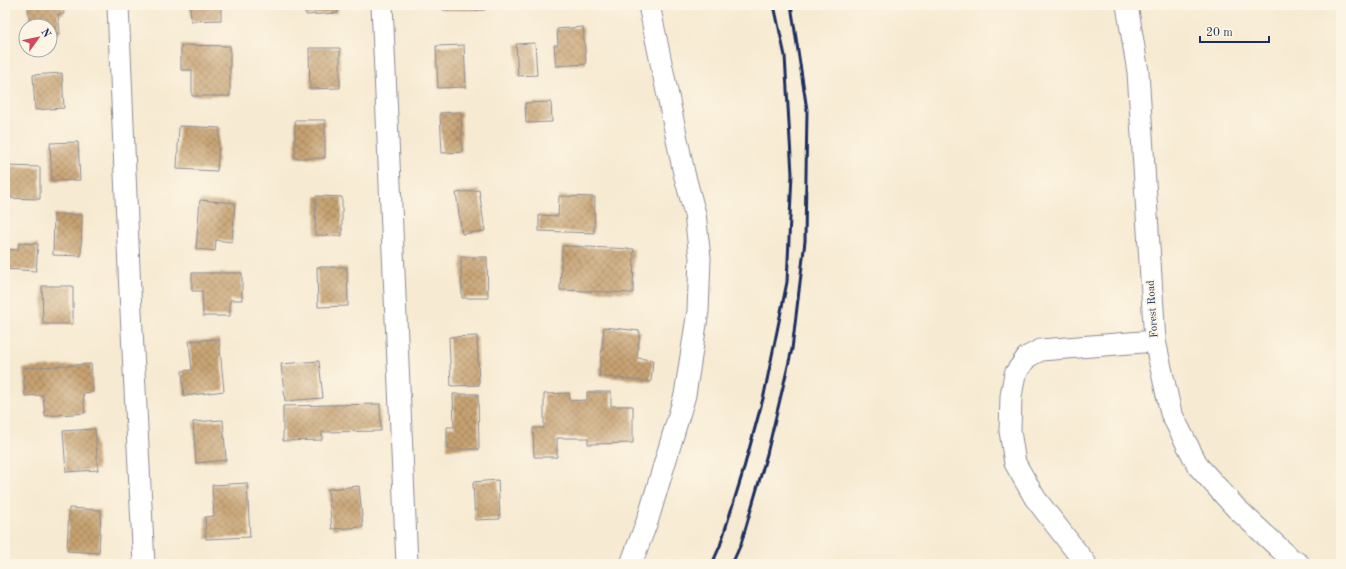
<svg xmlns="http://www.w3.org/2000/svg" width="1346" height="569" font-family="'Old Standard TT',serif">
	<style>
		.building { fill: url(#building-cross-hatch) }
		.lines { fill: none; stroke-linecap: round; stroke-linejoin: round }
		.minor-casing { stroke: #898c98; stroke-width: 23 }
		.minor { stroke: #fff; stroke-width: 21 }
		.rail { stroke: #1b2f5e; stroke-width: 3 }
		.labels { text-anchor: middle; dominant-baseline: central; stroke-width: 3.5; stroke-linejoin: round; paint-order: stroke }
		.street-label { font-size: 11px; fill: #1b2f5e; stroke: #fcf5e5 }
	</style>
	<defs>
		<pattern id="building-cross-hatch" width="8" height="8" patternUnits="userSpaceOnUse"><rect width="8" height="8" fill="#c7a271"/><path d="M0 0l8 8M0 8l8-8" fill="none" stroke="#a18460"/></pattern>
	</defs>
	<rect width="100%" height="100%" fill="#fcf5e5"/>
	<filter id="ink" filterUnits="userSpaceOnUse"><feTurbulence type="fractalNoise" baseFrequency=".025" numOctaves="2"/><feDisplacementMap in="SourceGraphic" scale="8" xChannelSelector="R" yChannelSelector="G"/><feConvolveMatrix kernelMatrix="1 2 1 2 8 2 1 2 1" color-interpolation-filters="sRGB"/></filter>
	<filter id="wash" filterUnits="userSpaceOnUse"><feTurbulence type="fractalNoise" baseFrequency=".012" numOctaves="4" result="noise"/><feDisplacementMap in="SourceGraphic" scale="16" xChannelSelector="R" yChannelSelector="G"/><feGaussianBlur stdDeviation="0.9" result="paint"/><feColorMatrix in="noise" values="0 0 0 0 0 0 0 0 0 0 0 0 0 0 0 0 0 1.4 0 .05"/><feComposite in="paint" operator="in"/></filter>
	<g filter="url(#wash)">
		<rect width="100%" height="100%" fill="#f7ead2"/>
		<g id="blocks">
			<path class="building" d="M 28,5 L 63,5 L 64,14 L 58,14 L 60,33 L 50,34 L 50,26 L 30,26 Z
				M 190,5 L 221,5 L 221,20 L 191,21 Z
				M 305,5 L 338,5 L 338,13 L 306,15 Z
				M 443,5 L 485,5 L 485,10 L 443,10 Z
				M 583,27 L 586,64 L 556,66 L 554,45 L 558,45 L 557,29 Z
				M 535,43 L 537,75 L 518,76 L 516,44 Z
				M 181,45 L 230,46 L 230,96 L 192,96 L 192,70 L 181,70 Z
				M 464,45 L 466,87 L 438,88 L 436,46 Z
				M 309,48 L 340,48 L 340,88 L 310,89 Z
				M 62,73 L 64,108 L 35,110 L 33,75 Z
				M 551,102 L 552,122 L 526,123 L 525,103 Z
				M 461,112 L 462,152 L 442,153 L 440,113 Z
				M 295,120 L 325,120 L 325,158 L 295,158 Z
				M 179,126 L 220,128 L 217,171 L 177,169 Z
				M 78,142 L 80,180 L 52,181 L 50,143 Z
				M 5,166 L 40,167 L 40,199 L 5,198 Z
				M 479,190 L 485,231 L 462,234 L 456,193 Z
				M 316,196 L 342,197 L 342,236 L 315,235 Z
				M 559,196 L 595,197 L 594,233 L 539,231 L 539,215 L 558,216 Z
				M 200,200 L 235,203 L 232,242 L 216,240 L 215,251 L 196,249 Z
				M 54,214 L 82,215 L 81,256 L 53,255 Z
				M 19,243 L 38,244 L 36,271 L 5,269 L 5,249 L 18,250 Z
				M 562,246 L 634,249 L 633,293 L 560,290 Z
				M 461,257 L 487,257 L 488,298 L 462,298 Z
				M 317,267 L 347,267 L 348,306 L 318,307 Z
				M 192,273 L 242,273 L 242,300 L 230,300 L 230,316 L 203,316 L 202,291 L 192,291 Z
				M 42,286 L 73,286 L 73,324 L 43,324 Z
				M 604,327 L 640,331 L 637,358 L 653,360 L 651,382 L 599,376 Z
				M 477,336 L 479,385 L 451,386 L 449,337 Z
				M 219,339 L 224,391 L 184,396 L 182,371 L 192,370 L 189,341 Z
				M 319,361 L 323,398 L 285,401 L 281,364 Z
				M 91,364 L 93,392 L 83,393 L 85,413 L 45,416 L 43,395 L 25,396 L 23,368 Z
				M 587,392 L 611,392 L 611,406 L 633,406 L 633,443 L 588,444 L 588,438 L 557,438 L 557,457 L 534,457 L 533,428 L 544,428 L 544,394 L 569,393 L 570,401 L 587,400 Z
				M 453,394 L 478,394 L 479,449 L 447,449 L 447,427 L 454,427 Z
				M 380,404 L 381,431 L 322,432 L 322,440 L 283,441 L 283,406 Z
				M 223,420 L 226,460 L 196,463 L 193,422 Z
				M 95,429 L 98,470 L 66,472 L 63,431 Z
				M 498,480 L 500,519 L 475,520 L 473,482 Z
				M 247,483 L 250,537 L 206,539 L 205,517 L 214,516 L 212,485 Z
				M 359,486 L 363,527 L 332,529 L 328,489 Z
				M 69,508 L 101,510 L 99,553 L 67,551 Z
				M 360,561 L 360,564 L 332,564 L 332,562 Z
				M 219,562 L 258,562 L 258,564 L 218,564 Z"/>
		</g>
	</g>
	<g filter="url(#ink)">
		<use href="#blocks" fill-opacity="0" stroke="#898c98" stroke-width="1"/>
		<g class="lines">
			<defs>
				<path id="minor" d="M 118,5 L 130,292 L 144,564
					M 382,5 L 407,564
					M 1127,5 L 1138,72 L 1155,341 L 1171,413 L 1198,466 L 1236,508 L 1291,559 L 1299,564
					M 631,564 L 648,519 L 685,395 L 698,311 L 700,258 L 695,214 L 684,173 L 649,5
					M 1086,564 L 1035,498 L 1015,463 L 1010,431 L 1011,396 L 1015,374 L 1027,357 L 1041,350 L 1155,341"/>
			</defs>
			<use href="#minor" class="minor-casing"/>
			<use href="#minor" class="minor"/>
			<path class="rail" d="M 712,564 L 720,546 L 742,475 L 764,395 L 787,282 L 792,174 L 785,56 L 774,5
				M 732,564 L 741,544 L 767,454 L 792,349 L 805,241 L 807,110 L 791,5"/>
		</g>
	</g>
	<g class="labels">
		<g class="street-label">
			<text transform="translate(1153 309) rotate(-94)">Forest Road</text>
		</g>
	</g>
	<rect width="1346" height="569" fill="none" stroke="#fcf5e5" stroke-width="20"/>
	<g transform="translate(38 38) rotate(57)"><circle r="19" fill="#fcf5e5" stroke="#a2a6af"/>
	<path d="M0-3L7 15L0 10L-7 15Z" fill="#d1495b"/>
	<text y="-6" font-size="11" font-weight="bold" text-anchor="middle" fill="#1b2f5e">N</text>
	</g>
	<path d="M1200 36v6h69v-6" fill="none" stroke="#1b2f5e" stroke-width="2"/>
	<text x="1206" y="36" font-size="12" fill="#1b2f5e" stroke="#fcf5e5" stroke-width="3" paint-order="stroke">20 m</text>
</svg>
